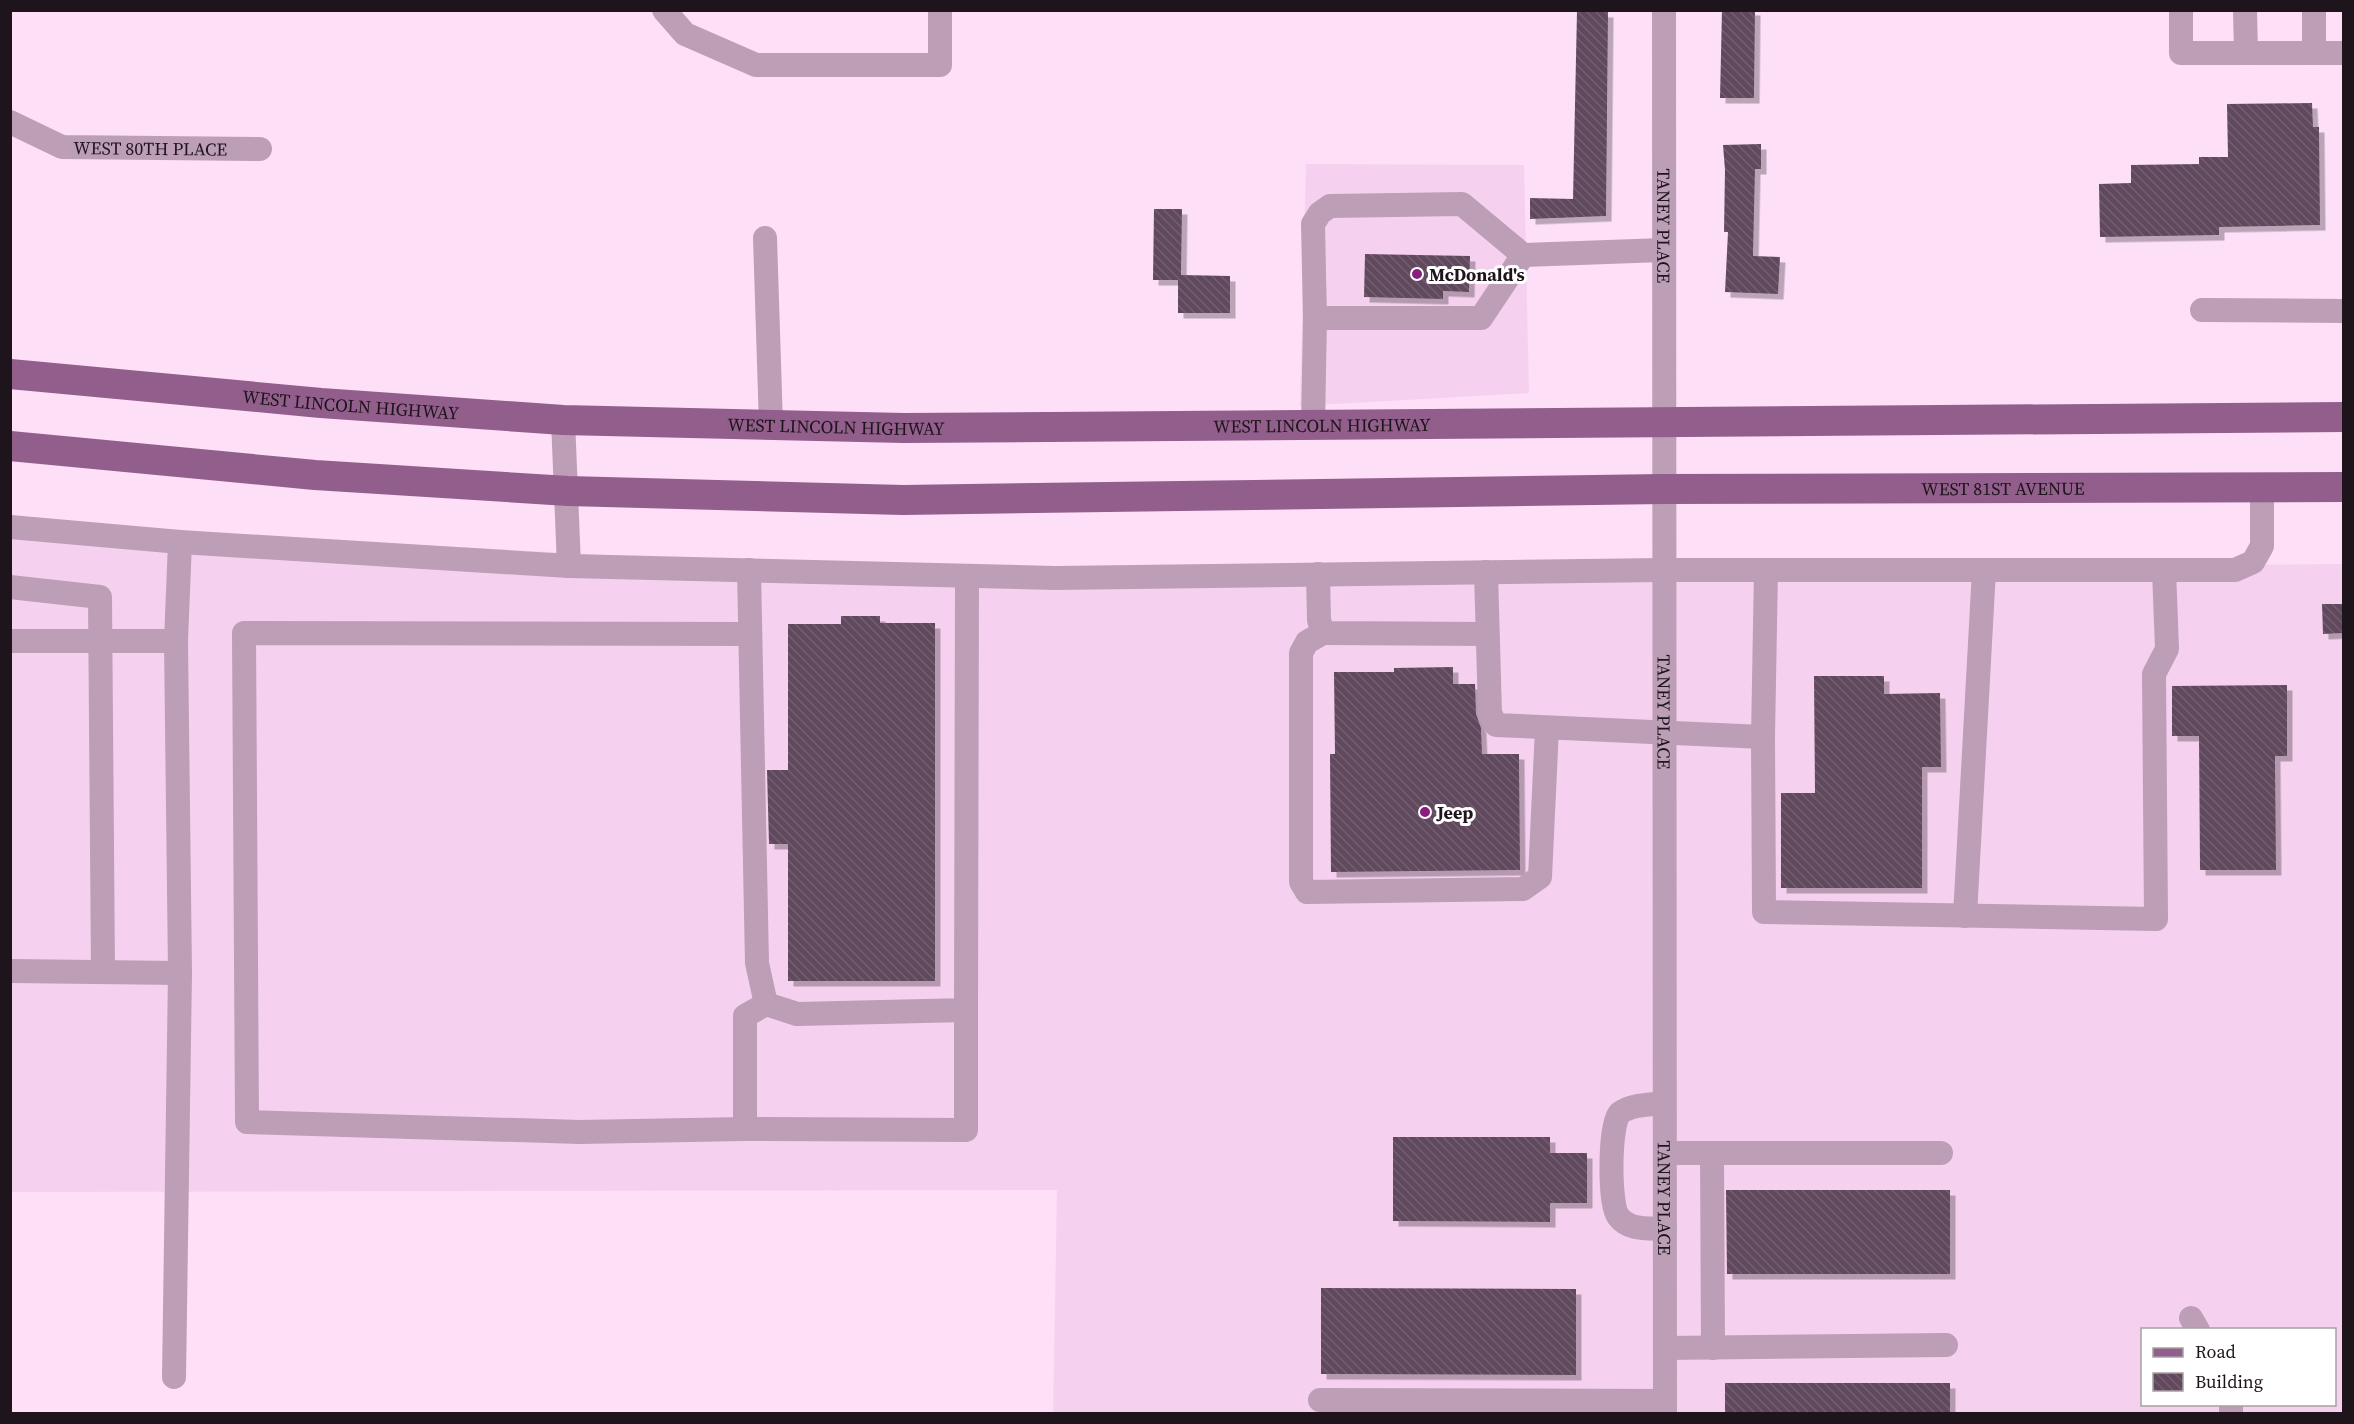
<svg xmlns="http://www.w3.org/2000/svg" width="2354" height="1424" font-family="'Source Serif 4',serif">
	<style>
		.built { fill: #f6d1ef; fill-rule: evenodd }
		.building { fill: url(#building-back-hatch); filter: url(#shadow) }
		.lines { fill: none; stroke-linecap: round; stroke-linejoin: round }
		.minor { stroke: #bc9eb7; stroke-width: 24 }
		.major { stroke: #925e8b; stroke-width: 30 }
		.poi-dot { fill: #8a1c80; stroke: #fff; stroke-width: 2 }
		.labels { text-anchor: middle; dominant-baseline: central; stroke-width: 6; stroke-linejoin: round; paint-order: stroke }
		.street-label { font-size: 18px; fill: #1e141c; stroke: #fff }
		.poi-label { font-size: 18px; font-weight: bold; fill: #1e141c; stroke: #fff; text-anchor: start }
	</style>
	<defs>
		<pattern id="building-back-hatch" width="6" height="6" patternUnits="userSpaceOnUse" patternTransform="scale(1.5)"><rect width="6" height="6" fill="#61485d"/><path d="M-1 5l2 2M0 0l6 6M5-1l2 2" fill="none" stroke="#735e70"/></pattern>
		<filter id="shadow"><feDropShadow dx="5.5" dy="5.5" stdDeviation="0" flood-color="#0004"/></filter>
	</defs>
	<rect width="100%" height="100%" fill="#fddff8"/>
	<path class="built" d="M 1306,164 L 1524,165 L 1529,393 L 1300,406 Z
		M 10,524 L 1055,578 L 2343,564 L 2343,1413 L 1053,1413 L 1057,1190 L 11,1192 ZM 2142,1330 L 2334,1330 L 2334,1404 L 2142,1404 Z"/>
	<path class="building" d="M 1722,10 L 1755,10 L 1754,98 L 1720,98 Z
		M 1577,11 L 1608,12 L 1606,216 L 1530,219 L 1530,198 L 1573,199 Z
		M 2312,103 L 2313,127 L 2319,127 L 2320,225 L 2219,227 L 2219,235 L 2100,237 L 2099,184 L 2131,183 L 2131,165 L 2199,164 L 2199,157 L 2228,157 L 2227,104 Z
		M 1761,144 L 1761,169 L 1755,169 L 1753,256 L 1780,257 L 1778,294 L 1725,292 L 1728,232 L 1724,232 L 1725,170 L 1723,145 Z
		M 1154,209 L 1182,209 L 1181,275 L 1230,276 L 1230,313 L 1178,313 L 1178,280 L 1153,280 Z
		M 1365,254 L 1470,256 L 1469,292 L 1443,291 L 1443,299 L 1364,297 Z
		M 2322,604 L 2343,604 L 2343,633 L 2323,634 Z
		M 841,616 L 880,616 L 880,623 L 935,623 L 935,981 L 788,981 L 788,844 L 769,844 L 767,770 L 788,770 L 788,624 L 841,624 Z
		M 1453,667 L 1453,684 L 1475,684 L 1476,714 L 1481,728 L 1482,754 L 1519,754 L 1520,870 L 1331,872 L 1330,754 L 1335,754 L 1334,672 L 1394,672 L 1394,668 Z
		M 1814,676 L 1884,676 L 1884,694 L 1940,693 L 1941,767 L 1922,767 L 1922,888 L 1781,888 L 1781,793 L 1815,793 Z
		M 2287,685 L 2287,756 L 2275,756 L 2276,870 L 2200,870 L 2199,736 L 2172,736 L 2172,686 Z
		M 1393,1137 L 1550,1137 L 1550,1153 L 1587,1153 L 1587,1203 L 1550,1203 L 1550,1222 L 1393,1221 Z
		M 1726,1190 L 1950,1190 L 1950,1274 L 1727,1274 Z
		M 1321,1288 L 1576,1289 L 1576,1375 L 1321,1374 Z
		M 1725,1383 L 1950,1383 L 1950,1413 L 1725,1413 Z"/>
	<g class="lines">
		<g class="minor">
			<path d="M 664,10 L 685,34 L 756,65 L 940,65 L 940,10"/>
			<path id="s1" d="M 1664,10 L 1665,1414"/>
			<path d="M 2181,10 L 2181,53 L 2344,53"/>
			<path d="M 2245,10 L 2246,53"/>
			<path d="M 2314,10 L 2314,53"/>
			<path id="s2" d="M 10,122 L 62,147 L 260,149"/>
			<path d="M 765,238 L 771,425"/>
			<path d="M 2202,310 L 2344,311"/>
			<path d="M 1315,318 L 1481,318 L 1523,255"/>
			<path d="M 563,420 L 569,566"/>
			<path d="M 1313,426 L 1315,318 L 1313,224 L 1320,213 L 1330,206 L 1462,204 L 1523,255 L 1663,250"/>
			<path d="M 10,527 L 180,542 L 569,566 L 1055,578 L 1663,570 L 2235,570 L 2253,562 L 2262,546 L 2262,487"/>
			<path d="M 749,570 L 757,963 L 766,1004 L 797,1014 L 966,1010 L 967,576"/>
			<path d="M 1486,572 L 1490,713 L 1496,725 L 1763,737 L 1764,912 L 2156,919 L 2154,674 L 2167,649 L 2164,570"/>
			<path d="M 1318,574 L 1319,620 L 1323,633 L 1487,634"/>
			<path d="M 10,587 L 100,597 L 103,972"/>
			<path d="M 1323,633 L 1307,642 L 1301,653 L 1301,882 L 1307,892 L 1523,889 L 1540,877 L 1547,728"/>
			<path d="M 750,634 L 244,633 L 247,1122 L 580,1132 L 745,1129 L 745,1016 L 766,1004"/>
			<path d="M 10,641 L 176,641"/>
			<path d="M 1763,737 L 1766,570"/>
			<path d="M 1965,916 L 1984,570"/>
			<path d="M 10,971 L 180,973"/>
			<path d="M 1664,1103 C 1650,1105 1632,1104 1620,1113 C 1609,1123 1609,1204 1618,1216 C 1629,1231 1648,1228 1665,1229"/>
			<path d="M 745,1129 L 966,1130 L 966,1010"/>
			<path d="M 1665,1153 L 1941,1153"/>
			<path d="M 1712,1153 L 1713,1348"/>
			<path d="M 2191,1318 L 2198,1330"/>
			<path d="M 1665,1348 L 1946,1345"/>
			<path d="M 174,1377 L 180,973 L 176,641 L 180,542"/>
			<path d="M 1320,1400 L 1665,1401"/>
			<path d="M 2231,1404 L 2231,1414"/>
		</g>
		<g class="major">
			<path id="s3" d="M 10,374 L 321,403 L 563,420 L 904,428 L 2344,417"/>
			<path id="s4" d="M 10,446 L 315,475 L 568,491 L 903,500 L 1663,489 L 2344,487"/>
		</g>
	</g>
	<g class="poi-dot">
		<circle cx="1417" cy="274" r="6"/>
		<circle cx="1425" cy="812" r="6"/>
	</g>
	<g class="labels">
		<g class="street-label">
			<text stroke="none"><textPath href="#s2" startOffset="146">WEST 80TH PLACE</textPath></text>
			<text stroke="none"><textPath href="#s1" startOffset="216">TANEY PLACE</textPath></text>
			<text stroke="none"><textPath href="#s3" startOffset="342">WEST LINCOLN HIGHWAY</textPath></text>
			<text stroke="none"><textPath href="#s3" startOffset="828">WEST LINCOLN HIGHWAY</textPath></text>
			<text stroke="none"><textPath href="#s3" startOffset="1314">WEST LINCOLN HIGHWAY</textPath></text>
			<text stroke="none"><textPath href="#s4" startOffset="1995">WEST 81ST AVENUE</textPath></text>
			<text stroke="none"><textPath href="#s1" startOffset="702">TANEY PLACE</textPath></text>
			<text stroke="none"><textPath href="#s1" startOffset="1188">TANEY PLACE</textPath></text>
		</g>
		<g class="poi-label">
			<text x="1429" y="274">McDonald's</text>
			<text x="1437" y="812">Jeep</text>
		</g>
	</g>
	<rect width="2354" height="1424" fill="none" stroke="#1e141c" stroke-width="24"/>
	<rect x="2141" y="1328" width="195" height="78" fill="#ffffff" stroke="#a5a1a4" stroke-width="1.5"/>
	<rect x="2153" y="1348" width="30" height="9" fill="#925e8b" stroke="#a5a1a4" stroke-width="1.5"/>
	<text x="2195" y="1358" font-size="18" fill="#1e141c">Road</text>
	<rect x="2153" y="1373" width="30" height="18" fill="url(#building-back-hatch)" stroke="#a5a1a4" stroke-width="1.5"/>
	<text x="2195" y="1388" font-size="18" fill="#1e141c">Building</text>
</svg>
